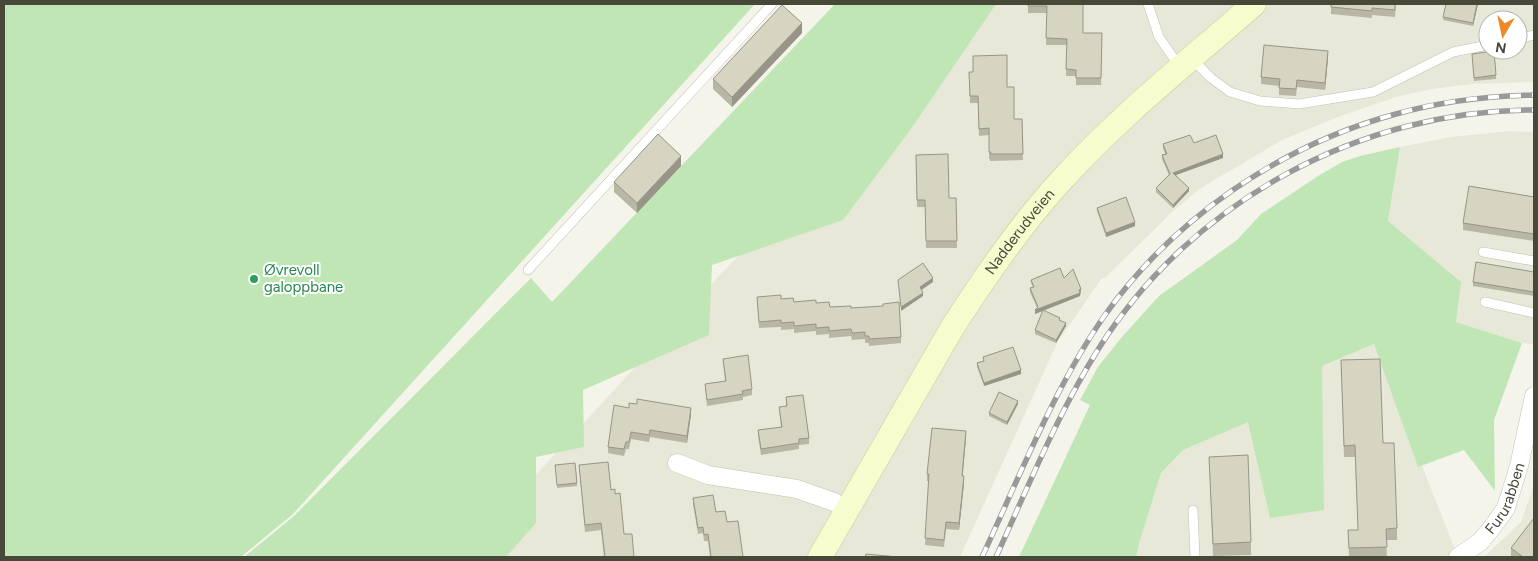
<svg xmlns="http://www.w3.org/2000/svg" width="1538" height="561" font-family="Figtree,sans-serif">
	<style>
		.residential { fill: #e8e8d9; fill-rule: evenodd }
		.green { fill: #c0e6b6 }
		.lines { fill: none; stroke-linecap: round; stroke-linejoin: round }
		.lane-casing { stroke: #c0c0ae; stroke-width: 10 }
		.street-casing { stroke: #c0c0ae; stroke-width: 19 }
		.secondary-casing { stroke: #c8cc99; stroke-width: 25 }
		.lane { stroke: #fff; stroke-width: 9 }
		.street { stroke: #fff; stroke-width: 18 }
		.secondary { stroke: #f7fcce; stroke-width: 24 }
		.rail-casing { stroke: #999; stroke-width: 5.5 }
		.rail { stroke: #fff; stroke-width: 4; stroke-dasharray: 11; stroke-linecap: butt }
		.wall { fill: #b8b7a6 }
		.shaded-wall { fill: #969587 }
		.building { fill: #d6d5c1; stroke: #969587 }
		.leisure-dot { fill: #2e9e5b; stroke: #fff; stroke-width: 2 }
		.labels { text-anchor: middle; dominant-baseline: central; stroke-width: 4; stroke-linejoin: round; paint-order: stroke }
		.street-label { font-size: 15px; fill: #484839; stroke: #fff }
		.leisure-label { font-size: 15px; fill: #27864d; stroke: #fff; text-anchor: start }
	</style>
	<rect width="100%" height="100%" fill="#f4f4eb"/>
	<path class="residential" d="M 970,4 L 1534,4 L 1534,82 L 1472,84 L 1432,89 L 1396,97 L 1338,117 L 1282,140 L 1201,188 L 1172,212 L 1105,278 L 1102,278 L 1057,343 L 960,557 L 460,557 ZM 1488,20 L 1518,20 L 1518,50 L 1488,50 Z
		M 1509,131 L 1534,132 L 1534,344 L 1522,343 L 1456,322 L 1388,221 L 1400,147 L 1451,137 Z
		M 1374,344 L 1458,557 L 1136,557 L 1139,544 L 1161,473 L 1183,450 L 1249,421 L 1322,366 Z
		M 1534,485 L 1534,557 L 1484,557 L 1521,522 Z"/>
	<path class="green" d="M 4,4 L 755,4 L 293,514 L 241,557 L 4,557 Z
		M 835,4 L 996,4 L 911,129 L 843,220 L 712,265 L 709,335 L 583,390 L 584,447 L 536,457 L 536,523 L 506,557 L 244,557 L 294,516 L 531,278 L 552,302 Z
		M 1400,147 L 1388,221 L 1461,282 L 1456,322 L 1522,343 L 1494,420 L 1495,491 L 1464,450 L 1418,467 L 1374,344 L 1322,366 L 1324,510 L 1270,518 L 1248,422 L 1183,450 L 1161,473 L 1139,544 L 1136,557 L 1019,557 L 1090,405 L 1080,400 L 1098,367 L 1121,338 L 1159,296 L 1237,240 L 1261,214 L 1318,176 L 1342,162 L 1360,156 Z"/>
	<g class="lines">
		<defs>
			<path id="lane" d="M 1148,4 L 1159,37 L 1179,66
				M 1518,39 L 1534,35
				M 1192,59 L 1211,78 L 1230,92 L 1260,101 L 1299,104 L 1373,92 L 1453,52 L 1488,45
				M 1483,252 L 1534,261
				M 528,270 L 772,4
				M 1485,302 L 1534,313
				M 1193,510 L 1195,557"/>
			<g id="street">
				<path d="M 677,463 L 708,475 L 797,489 L 834,502 L 848,510"/>
				<path id="s1" d="M 1458,557 L 1480,542 L 1494,525 L 1506,508 L 1519,466 L 1534,396"/>
			</g>
			<g id="secondary">
				<path id="s2" d="M 820,557 L 952,328 C 984,278 1018,228 1058,184 C 1117,118 1188,62 1254,4"/>
			</g>
		</defs>
		<use href="#lane" class="lane-casing"/>
		<use href="#street" class="street-casing"/>
		<use href="#secondary" class="secondary-casing"/>
		<use href="#lane" class="lane"/>
		<use href="#street" class="street"/>
		<use href="#secondary" class="secondary"/>
		<defs>
			<path id="rail" d="M 982,557 C 1019,478 1055,386 1105,315 C 1174,218 1281,145 1396,114 C 1442,101 1488,96 1534,95
				M 996,557 C 1028,487 1058,413 1099,348 C 1192,201 1361,110 1534,110"/>
		</defs>
		<use href="#rail" class="rail-casing"/>
		<use href="#rail" class="rail"/>
	</g>
	<path class="wall" d="M 1028,4 L 1083,4 L 1083,33 L 1102,33 L 1101,85 L 1076,85 L 1076,76 L 1066,76 L 1067,45 L 1046,45 L 1047,13 L 1028,13 Z
		M 1331,4 L 1396,4 L 1395,17 L 1372,15 L 1372,18 L 1331,14 Z
		M 1446,4 L 1478,4 L 1473,26 L 1443,20 Z
		M 802,33 L 732,107 L 713,89 L 713,79 Z
		M 1472,54 L 1496,75 L 1496,79 L 1474,81 Z
		M 1328,58 L 1325,90 L 1297,87 L 1296,96 L 1279,95 L 1279,86 L 1261,84 L 1261,77 Z
		M 969,72 L 1007,87 L 1014,119 L 1022,119 L 1023,160 L 990,161 L 990,159 L 989,159 L 989,135 L 979,136 L 978,103 L 970,103 Z
		M 1194,143 L 1223,158 L 1176,175 L 1189,191 L 1173,208 L 1156,192 L 1156,188 L 1169,175 L 1162,159 L 1162,155 L 1165,154 L 1163,148 L 1163,144 Z
		M 916,155 L 949,198 L 956,198 L 957,248 L 926,248 L 925,207 L 917,207 Z
		M 681,166 L 637,213 L 614,192 L 614,182 Z
		M 1534,197 L 1534,241 L 1463,230 L 1463,223 Z
		M 1097,208 L 1135,226 L 1106,237 L 1097,211 Z
		M 1534,272 L 1534,296 L 1473,286 L 1473,282 Z
		M 1064,278 L 1081,289 L 1080,296 L 1035,314 L 1037,308 L 1030,292 L 1030,288 L 1033,287 L 1031,283 L 1031,280 Z
		M 757,297 L 781,299 L 794,302 L 816,303 L 830,307 L 851,308 L 901,337 L 901,343 L 869,346 L 869,343 L 865,343 L 865,339 L 852,340 L 851,336 L 829,338 L 829,334 L 816,335 L 816,331 L 794,333 L 794,329 L 781,330 L 781,327 L 759,328 Z
		M 1060,320 L 1066,326 L 1056,343 L 1035,334 L 1035,330 Z
		M 983,357 L 1021,374 L 984,386 L 977,367 L 977,363 L 983,361 Z
		M 723,359 L 752,389 L 752,395 L 743,397 L 743,400 L 707,406 L 705,384 L 725,381 Z
		M 1341,360 L 1383,443 L 1397,528 L 1397,540 L 1386,540 L 1387,557 L 1349,557 L 1348,530 L 1358,530 L 1355,457 L 1344,457 Z
		M 786,397 L 809,438 L 809,444 L 799,445 L 799,449 L 761,455 L 758,436 L 758,430 L 781,427 L 779,407 L 786,406 Z
		M 1018,404 L 1007,425 L 989,416 L 989,413 Z
		M 629,408 L 691,414 L 687,443 L 650,437 L 649,442 L 631,439 L 629,449 L 626,449 L 624,456 L 608,453 L 608,447 Z
		M 966,438 L 962,476 L 964,483 L 959,530 L 946,529 L 944,547 L 925,545 L 929,481 L 927,481 L 927,474 Z
		M 1209,457 L 1251,542 L 1251,555 L 1213,556 Z
		M 555,465 L 577,483 L 577,486 L 557,488 Z
		M 579,465 L 615,494 L 624,534 L 634,557 L 604,557 L 601,530 L 585,532 Z
		M 693,498 L 716,512 L 743,557 L 710,557 L 708,541 L 704,541 L 703,533 L 698,534 L 693,504 Z
		M 1511,548 L 1534,557 L 1511,557 Z"/>
	<path class="shaded-wall" d="M 1477,4 L 1478,4 L 1473,26 L 1473,23 Z
		M 802,23 L 802,33 L 732,107 L 732,97 Z
		M 1328,51 L 1328,58 L 1325,90 L 1325,83 Z
		M 1223,154 L 1223,158 L 1173,176 L 1173,173 Z
		M 681,156 L 681,166 L 637,213 L 637,203 Z
		M 1189,188 L 1189,191 L 1173,208 L 1173,205 Z
		M 1135,222 L 1135,226 L 1106,237 L 1106,233 Z
		M 933,278 L 933,282 L 920,291 L 920,287 Z
		M 1081,289 L 1080,296 L 1035,314 L 1035,310 Z
		M 923,293 L 923,296 L 901,311 L 901,307 Z
		M 1066,323 L 1066,326 L 1056,343 L 1056,340 Z
		M 1021,370 L 1021,374 L 984,386 L 984,383 Z
		M 1018,401 L 1018,404 L 1007,425 L 1007,422 Z
		M 691,408 L 691,414 L 687,443 L 687,436 Z
		M 966,431 L 966,438 L 962,483 L 962,476 Z
		M 964,476 L 964,483 L 959,530 L 959,523 Z"/>
	<path class="building" d="M 1028,4 L 1083,4 L 1083,33 L 1102,33 L 1101,78 L 1076,78 L 1076,70 L 1066,69 L 1067,39 L 1046,38 L 1047,6 L 1028,6 Z
		M 1331,4 L 1395,4 L 1395,10 L 1372,8 L 1372,11 L 1331,7 Z
		M 1446,4 L 1477,4 L 1473,23 L 1443,17 Z
		M 782,5 L 802,23 L 732,97 L 713,79 Z
		M 1264,45 L 1328,51 L 1325,83 L 1297,80 L 1296,89 L 1279,88 L 1280,79 L 1261,77 Z
		M 1494,51 L 1496,75 L 1474,78 L 1472,54 Z
		M 1007,55 L 1007,87 L 1014,87 L 1014,119 L 1022,119 L 1023,154 L 990,154 L 991,152 L 989,152 L 989,128 L 979,129 L 978,96 L 970,96 L 969,72 L 973,72 L 973,56 Z
		M 658,134 L 681,156 L 637,203 L 614,182 Z
		M 1190,135 L 1194,143 L 1216,135 L 1223,154 L 1173,173 L 1189,188 L 1173,205 L 1156,188 L 1170,174 L 1162,155 L 1167,154 L 1163,144 Z
		M 948,154 L 949,198 L 956,198 L 957,241 L 926,241 L 925,200 L 917,200 L 916,155 Z
		M 1469,186 L 1534,197 L 1534,234 L 1463,223 Z
		M 1126,197 L 1135,222 L 1106,233 L 1097,208 Z
		M 1476,262 L 1534,272 L 1534,292 L 1473,282 Z
		M 923,263 L 933,278 L 920,287 L 923,293 L 901,307 L 898,280 Z
		M 1060,268 L 1064,278 L 1073,269 L 1081,289 L 1079,290 L 1080,293 L 1035,310 L 1038,307 L 1030,288 L 1034,287 L 1031,280 Z
		M 781,295 L 781,299 L 793,298 L 794,302 L 816,300 L 816,303 L 829,302 L 830,307 L 851,306 L 851,308 L 883,306 L 883,304 L 899,302 L 901,337 L 869,339 L 869,336 L 865,336 L 865,332 L 852,333 L 851,329 L 829,331 L 829,327 L 816,328 L 816,324 L 794,326 L 794,322 L 781,323 L 781,320 L 759,322 L 757,297 Z
		M 1043,310 L 1060,318 L 1059,320 L 1066,323 L 1056,340 L 1035,330 Z
		M 1013,347 L 1021,370 L 984,383 L 977,363 L 984,361 L 983,357 Z
		M 748,355 L 752,389 L 742,391 L 743,394 L 707,400 L 705,384 L 726,381 L 723,359 Z
		M 1380,359 L 1383,443 L 1394,443 L 1397,528 L 1386,529 L 1387,547 L 1349,548 L 1348,530 L 1358,530 L 1355,445 L 1344,446 L 1341,360 Z
		M 999,392 L 1018,401 L 1007,422 L 989,413 Z
		M 803,395 L 809,438 L 799,439 L 799,443 L 761,449 L 758,430 L 782,427 L 779,407 L 787,406 L 786,397 Z
		M 637,399 L 691,408 L 687,436 L 650,430 L 649,435 L 631,432 L 629,442 L 626,442 L 624,449 L 608,447 L 614,405 L 629,408 L 629,403 L 637,404 Z
		M 932,428 L 966,431 L 962,476 L 964,476 L 959,523 L 946,522 L 944,540 L 925,538 L 929,474 L 927,474 Z
		M 1248,455 L 1251,542 L 1213,544 L 1209,457 Z
		M 608,462 L 611,490 L 615,489 L 615,494 L 620,493 L 624,534 L 632,534 L 634,557 L 605,557 L 601,523 L 585,525 L 579,465 Z
		M 575,463 L 577,483 L 557,485 L 555,465 Z
		M 713,495 L 716,512 L 725,511 L 727,522 L 738,521 L 743,557 L 711,557 L 708,534 L 704,535 L 703,527 L 698,528 L 693,498 Z
		M 1534,518 L 1534,557 L 1523,557 L 1511,548 Z
		M 866,554 L 898,557 L 865,557 Z"/>
	<circle class="leisure-dot" cx="254" cy="279" r="5"/>
	<g class="labels">
		<g class="street-label">
			<text stroke="none"><textPath href="#s2" startOffset="382">Nadderudveien</textPath></text>
			<text stroke="none"><textPath href="#s1" startOffset="78">Fururabben</textPath></text>
		</g>
		<g class="leisure-label">
			<text x="264" y="270">Øvrevoll<tspan x="264" dy="17">galoppbane</tspan></text>
		</g>
	</g>
	<rect width="1538" height="561" fill="none" stroke="#484839" stroke-width="10"/>
	<g transform="translate(1503 35) rotate(189)"><circle r="24" fill="#ffffff" stroke="#b6b6b0"/>
	<path d="M0-4L9 19L0 12L-9 19Z" fill="#ee8928"/>
	<text y="-8" font-size="14" font-weight="bold" text-anchor="middle" fill="#484839">N</text>
	</g>
</svg>
